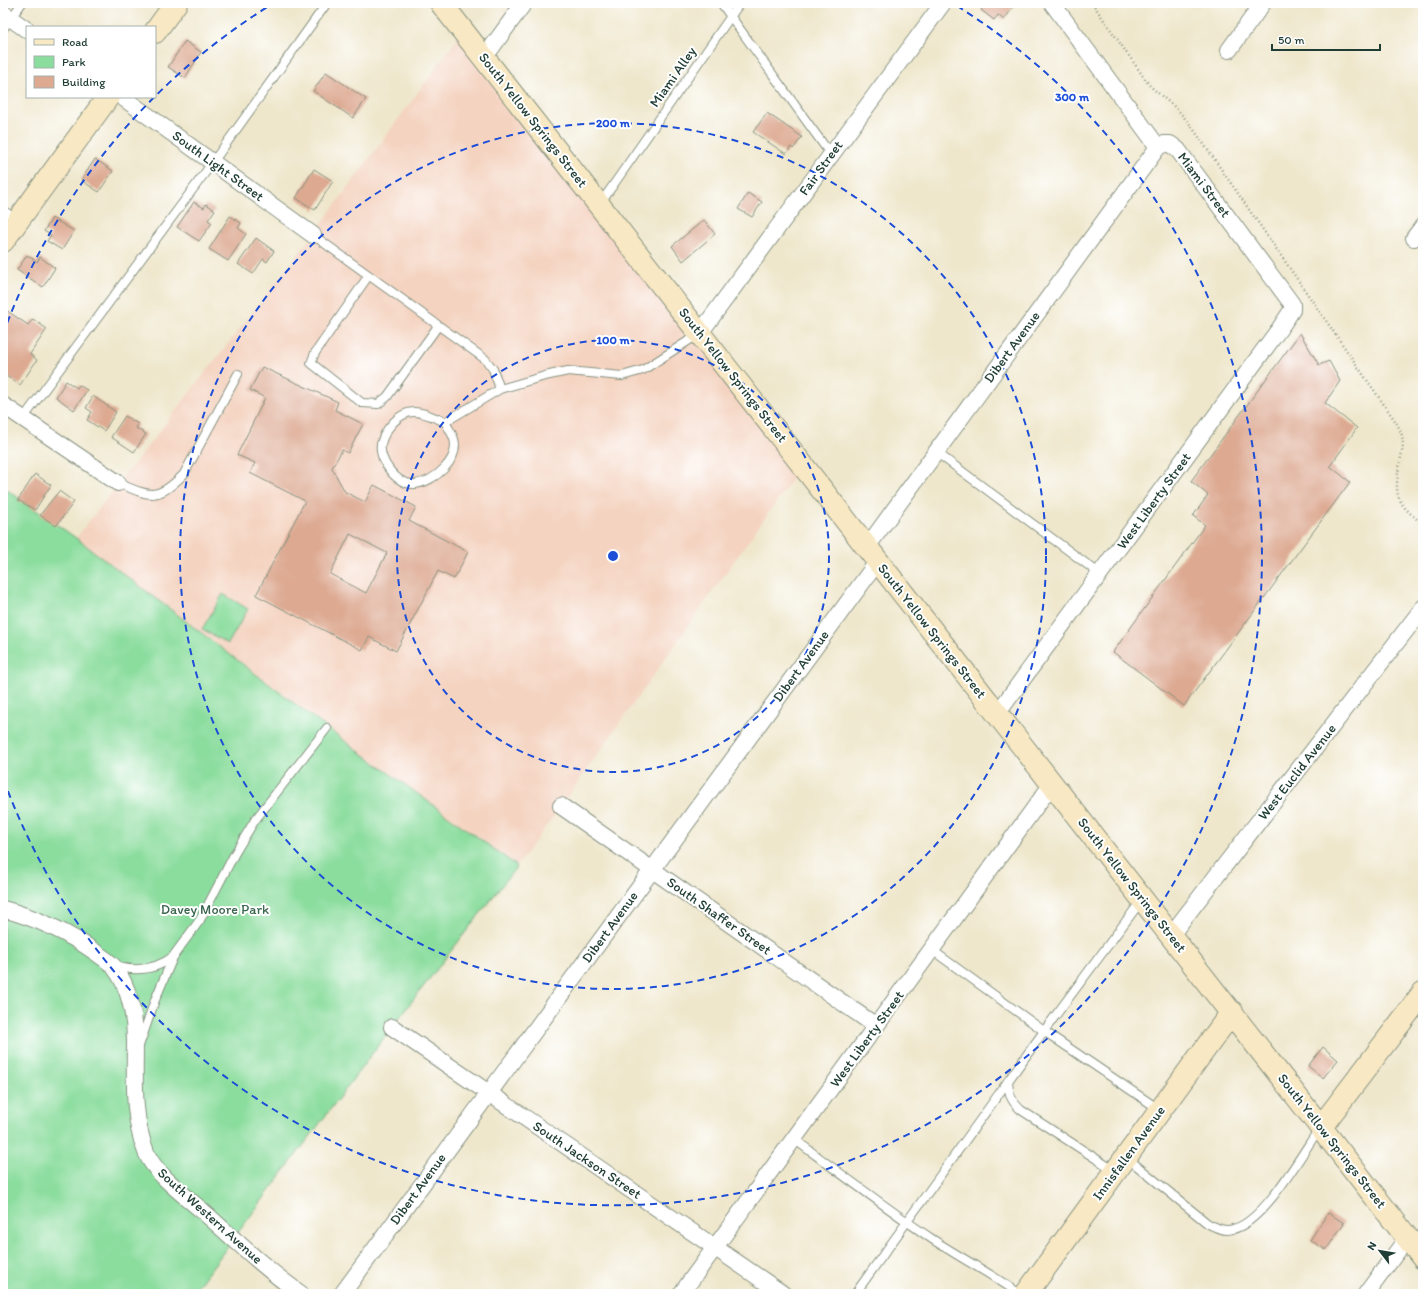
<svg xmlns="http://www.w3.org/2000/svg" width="1426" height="1297" font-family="Itim,sans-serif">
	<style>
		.built { fill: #f4d3c0 }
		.green { fill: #8bdd9e; stroke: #558d69 }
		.building { fill: #dda991; fill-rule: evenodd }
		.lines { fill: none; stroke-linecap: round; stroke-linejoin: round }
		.lane-casing { stroke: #879280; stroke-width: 10 }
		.street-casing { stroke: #879280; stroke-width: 18 }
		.secondary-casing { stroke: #879280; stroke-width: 24 }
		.path { stroke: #879280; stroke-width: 2.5; stroke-dasharray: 1 3; stroke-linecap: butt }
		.lane { stroke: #fff; stroke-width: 8 }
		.street { stroke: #fff; stroke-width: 16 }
		.secondary { stroke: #f8e8c3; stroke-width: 22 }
		.ring { fill: none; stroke: #1d4ed8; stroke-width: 2; stroke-dasharray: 7 5 }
		.labels { text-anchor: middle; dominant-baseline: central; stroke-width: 4; stroke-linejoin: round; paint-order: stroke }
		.street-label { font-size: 14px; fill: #1f3d34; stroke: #fff }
		.park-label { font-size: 14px; fill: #3a654e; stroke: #fff }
		.centre { fill: #1d4ed8; stroke: #fff; stroke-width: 2 }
		.ring-label { font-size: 12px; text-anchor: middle; font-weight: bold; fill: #1d4ed8; stroke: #fff; stroke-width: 4; stroke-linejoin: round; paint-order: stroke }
	</style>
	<rect width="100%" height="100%" fill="#fff"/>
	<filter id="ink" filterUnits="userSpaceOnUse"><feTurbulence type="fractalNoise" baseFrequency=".025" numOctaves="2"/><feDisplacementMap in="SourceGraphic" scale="8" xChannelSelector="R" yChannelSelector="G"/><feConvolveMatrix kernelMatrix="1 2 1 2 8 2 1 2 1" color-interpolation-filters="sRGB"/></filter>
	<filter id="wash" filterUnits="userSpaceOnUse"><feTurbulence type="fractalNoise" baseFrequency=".012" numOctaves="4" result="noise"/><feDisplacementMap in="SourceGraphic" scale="16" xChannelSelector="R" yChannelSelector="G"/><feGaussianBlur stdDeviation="0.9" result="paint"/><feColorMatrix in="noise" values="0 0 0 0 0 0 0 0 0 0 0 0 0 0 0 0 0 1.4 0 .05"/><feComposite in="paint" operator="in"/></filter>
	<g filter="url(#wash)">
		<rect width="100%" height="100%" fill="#efe7cc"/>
		<path class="built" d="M 463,31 L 803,464 L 561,806 L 517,866 L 327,728 L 76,538 L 313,235 Z"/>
		<path class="green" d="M 3,487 L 76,538 L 327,728 L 517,866 L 392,1027 L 192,1294 L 3,1294 Z
			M 223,594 L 248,609 L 228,644 L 202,629 Z"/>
		<g id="blocks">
			<path class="building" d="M 986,3 L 1008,3 L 1013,7 L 1004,20 L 998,15 L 994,20 L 981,10 Z
				M 185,41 L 201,52 L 185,78 L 168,67 Z
				M 326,72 L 366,99 L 353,118 L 313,91 Z
				M 767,113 L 802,137 L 793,149 L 791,147 L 786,154 L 753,132 Z
				M 95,159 L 113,171 L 99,192 L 81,180 Z
				M 314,169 L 333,181 L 315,210 L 296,198 Z
				M 748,193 L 762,202 L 752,217 L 738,209 Z
				M 194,202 L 204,208 L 206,204 L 215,210 L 208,220 L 212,223 L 199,241 L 177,227 Z
				M 230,216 L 241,223 L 238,228 L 246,234 L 228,261 L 209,249 Z
				M 52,218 L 74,231 L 62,250 L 47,241 L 51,235 L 44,231 Z
				M 704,220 L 715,234 L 683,261 L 672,246 Z
				M 256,238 L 274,251 L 267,262 L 263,259 L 253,274 L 238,264 Z
				M 27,255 L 37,262 L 40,257 L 55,268 L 43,287 L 17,270 Z
				M 3,308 L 28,325 L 33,319 L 47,329 L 30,354 L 37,360 L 20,385 L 3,374 Z
				M 1300,333 L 1319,365 L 1329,361 L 1340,381 L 1325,403 L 1357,428 L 1330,466 L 1350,482 L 1184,706 L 1113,652 L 1205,525 L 1193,516 L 1208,495 L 1191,481 Z
				M 262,367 L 338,402 L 335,410 L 363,424 L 348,453 L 342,450 L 332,468 L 345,492 L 365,502 L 374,485 L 416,507 L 409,521 L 468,552 L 454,579 L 438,571 L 396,651 L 369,637 L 362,650 L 256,595 L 305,501 L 250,473 L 255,463 L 237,455 L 265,398 L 250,390 ZM 350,534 L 387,553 L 366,593 L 330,574 Z
				M 66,381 L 77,388 L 79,385 L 87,390 L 74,410 L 56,397 Z
				M 93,396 L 116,412 L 104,431 L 87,420 L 92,412 L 86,408 Z
				M 125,416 L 138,424 L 136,428 L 146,434 L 134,452 L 111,437 Z
				M 35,474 L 51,485 L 35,510 L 18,500 Z
				M 59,491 L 74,502 L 56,526 L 40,515 Z
				M 1323,1047 L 1338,1060 L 1323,1078 L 1308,1066 Z
				M 1328,1213 L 1344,1223 L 1326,1250 L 1310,1240 Z"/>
		</g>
	</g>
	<g filter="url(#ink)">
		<use href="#blocks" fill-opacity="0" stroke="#879280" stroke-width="1"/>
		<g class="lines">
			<defs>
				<path id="lane" d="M 721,3 L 831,155
					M 3,29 L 22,3
					M 600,204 L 740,3
					M 3,210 L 17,220
					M 313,235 L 485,359 L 493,369 L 500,389
					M 369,275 L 315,353 L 311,363 L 362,403 L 378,404 L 387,397 L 438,326
					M 22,420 L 213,162 L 327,3
					M 445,422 C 448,427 452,433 454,439 C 460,460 434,482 415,484 C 397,486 378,460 381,444 C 384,431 398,412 414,412 C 425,412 435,418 445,422 L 500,389 L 545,376 L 568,371 L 622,376 L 643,370 L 699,334
					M 936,452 L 1100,574
					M 118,483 C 151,497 157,501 184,474 L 238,374
					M 932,950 L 1044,1031 L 1160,1110
					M 115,966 C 136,972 156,970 174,956
					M 139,1046 L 155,1000 L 174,955 L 200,920 L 235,853 L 255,820 L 327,728
					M 1008,1081 C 1009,1095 1011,1101 1021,1110 L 1115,1171
					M 794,1139 C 840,1173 885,1207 932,1239 C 961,1258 991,1274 1020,1294
					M 1126,1157 L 1207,1223 C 1215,1227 1224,1232 1233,1229 C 1264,1222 1301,1155 1319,1129
					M 855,1294 L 1044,1031 L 1141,901"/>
				<path id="street" d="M 1052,3 L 1158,147
					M 3,13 L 27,30
					M 1229,50 L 1263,3
					M 484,58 L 524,3
					M 122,97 L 313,235
					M 1414,238 L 1423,226
					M 700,333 L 943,3
					M 3,405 L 118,483
					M 867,547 L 1158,147 L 1164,144 L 1170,144 L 1178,150 L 1292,304 L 1292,310 L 1280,328 L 997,714
					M 561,806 L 876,1026
					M 3,909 C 37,918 69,933 98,954 C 103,958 110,962 114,967 C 130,987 135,1017 135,1041 C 135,1077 132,1117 146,1152 C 155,1175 188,1198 206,1214 C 237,1242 267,1270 301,1294
					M 1171,935 L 1423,608
					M 392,1027 L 783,1294
					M 342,1294 L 878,561
					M 681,1294 L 1052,784
					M 1366,1294 L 1407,1238"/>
				<path id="secondary" d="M 441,3 L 1423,1258
					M 155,32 L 176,3
					M 3,241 L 108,97
					M 1321,1127 L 1423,993
					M 1026,1294 L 1232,1012"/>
			</defs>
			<use href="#lane" class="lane-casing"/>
			<use href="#street" class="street-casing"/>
			<use href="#secondary" class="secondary-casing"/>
			<path class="path" d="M 1092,3 L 1150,86 L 1178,110 L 1192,127 L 1396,422 C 1398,426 1401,431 1402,436 C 1404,443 1402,451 1401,457 C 1394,493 1393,501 1423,524"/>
			<use href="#lane" class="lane"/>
			<use href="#street" class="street"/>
			<use href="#secondary" class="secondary"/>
		</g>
	</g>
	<g class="ring">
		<circle cx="613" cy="556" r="216"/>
		<circle cx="613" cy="556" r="433"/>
		<path d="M3 334A649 649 0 0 1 269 6M957 6A649 649 0 1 1 3 778"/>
	</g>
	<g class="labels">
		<g class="street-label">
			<text transform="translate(673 77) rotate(-55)">Miami Alley</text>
			<text transform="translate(533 120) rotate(52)">South Yellow Springs Street</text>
			<text transform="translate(218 166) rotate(36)">South Light Street</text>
			<text transform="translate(821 168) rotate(-54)">Fair Street</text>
			<text transform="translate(1204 185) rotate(53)">Miami Street</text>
			<text transform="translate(1012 347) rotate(-54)">Dibert Avenue</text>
			<text transform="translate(733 375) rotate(52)">South Yellow Springs Street</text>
			<text transform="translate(1154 501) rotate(-54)">West Liberty Street</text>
			<text transform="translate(932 631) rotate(52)">South Yellow Springs Street</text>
			<text transform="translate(801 666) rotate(-54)">Dibert Avenue</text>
			<text transform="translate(1297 772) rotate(-52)">West Euclid Avenue</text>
			<text transform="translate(1132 885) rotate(52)">South Yellow Springs Street</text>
			<text transform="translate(719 916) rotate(35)">South Shaffer Street</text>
			<text transform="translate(610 927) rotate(-54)">Dibert Avenue</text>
			<text transform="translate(867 1039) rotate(-54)">West Liberty Street</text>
			<text transform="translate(1332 1141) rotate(52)">South Yellow Springs Street</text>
			<text transform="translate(1129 1153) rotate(-54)">Innisfallen Avenue</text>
			<text transform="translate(587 1160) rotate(34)">South Jackson Street</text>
			<text transform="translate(418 1189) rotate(-54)">Dibert Avenue</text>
			<text transform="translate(210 1216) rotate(42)">South Western Avenue</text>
		</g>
		<g class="park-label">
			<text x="215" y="909">Davey Moore Park</text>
		</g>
	</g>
	<circle cx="613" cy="556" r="6" class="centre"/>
	<g class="ring-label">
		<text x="1072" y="101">300 m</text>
		<text x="613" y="127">200 m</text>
		<text x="613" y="344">100 m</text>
	</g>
	<rect width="1426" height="1297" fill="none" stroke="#fff" stroke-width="16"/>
	<rect x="26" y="26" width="130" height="72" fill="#ffffff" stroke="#a5b1ae"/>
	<rect x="34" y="39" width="20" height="6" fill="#f8e8c3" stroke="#a5b1ae"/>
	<text x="62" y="46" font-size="12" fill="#1f3d34">Road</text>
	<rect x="34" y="56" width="20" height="12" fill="#8bdd9e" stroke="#a5b1ae"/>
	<text x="62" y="66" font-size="12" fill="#1f3d34">Park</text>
	<rect x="34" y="76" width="20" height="12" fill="#dda991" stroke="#a5b1ae"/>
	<text x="62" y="86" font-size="12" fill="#1f3d34">Building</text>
	<g transform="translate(1380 1251) rotate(301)" stroke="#ffffff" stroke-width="3" paint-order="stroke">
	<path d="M0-3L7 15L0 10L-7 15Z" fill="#1f3d34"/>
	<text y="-6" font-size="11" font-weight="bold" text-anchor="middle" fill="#1f3d34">N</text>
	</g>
	<path d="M1272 44v6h108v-6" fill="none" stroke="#1f3d34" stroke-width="2"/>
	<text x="1278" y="44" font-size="12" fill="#1f3d34" stroke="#ffffff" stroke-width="3" paint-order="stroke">50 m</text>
</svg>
